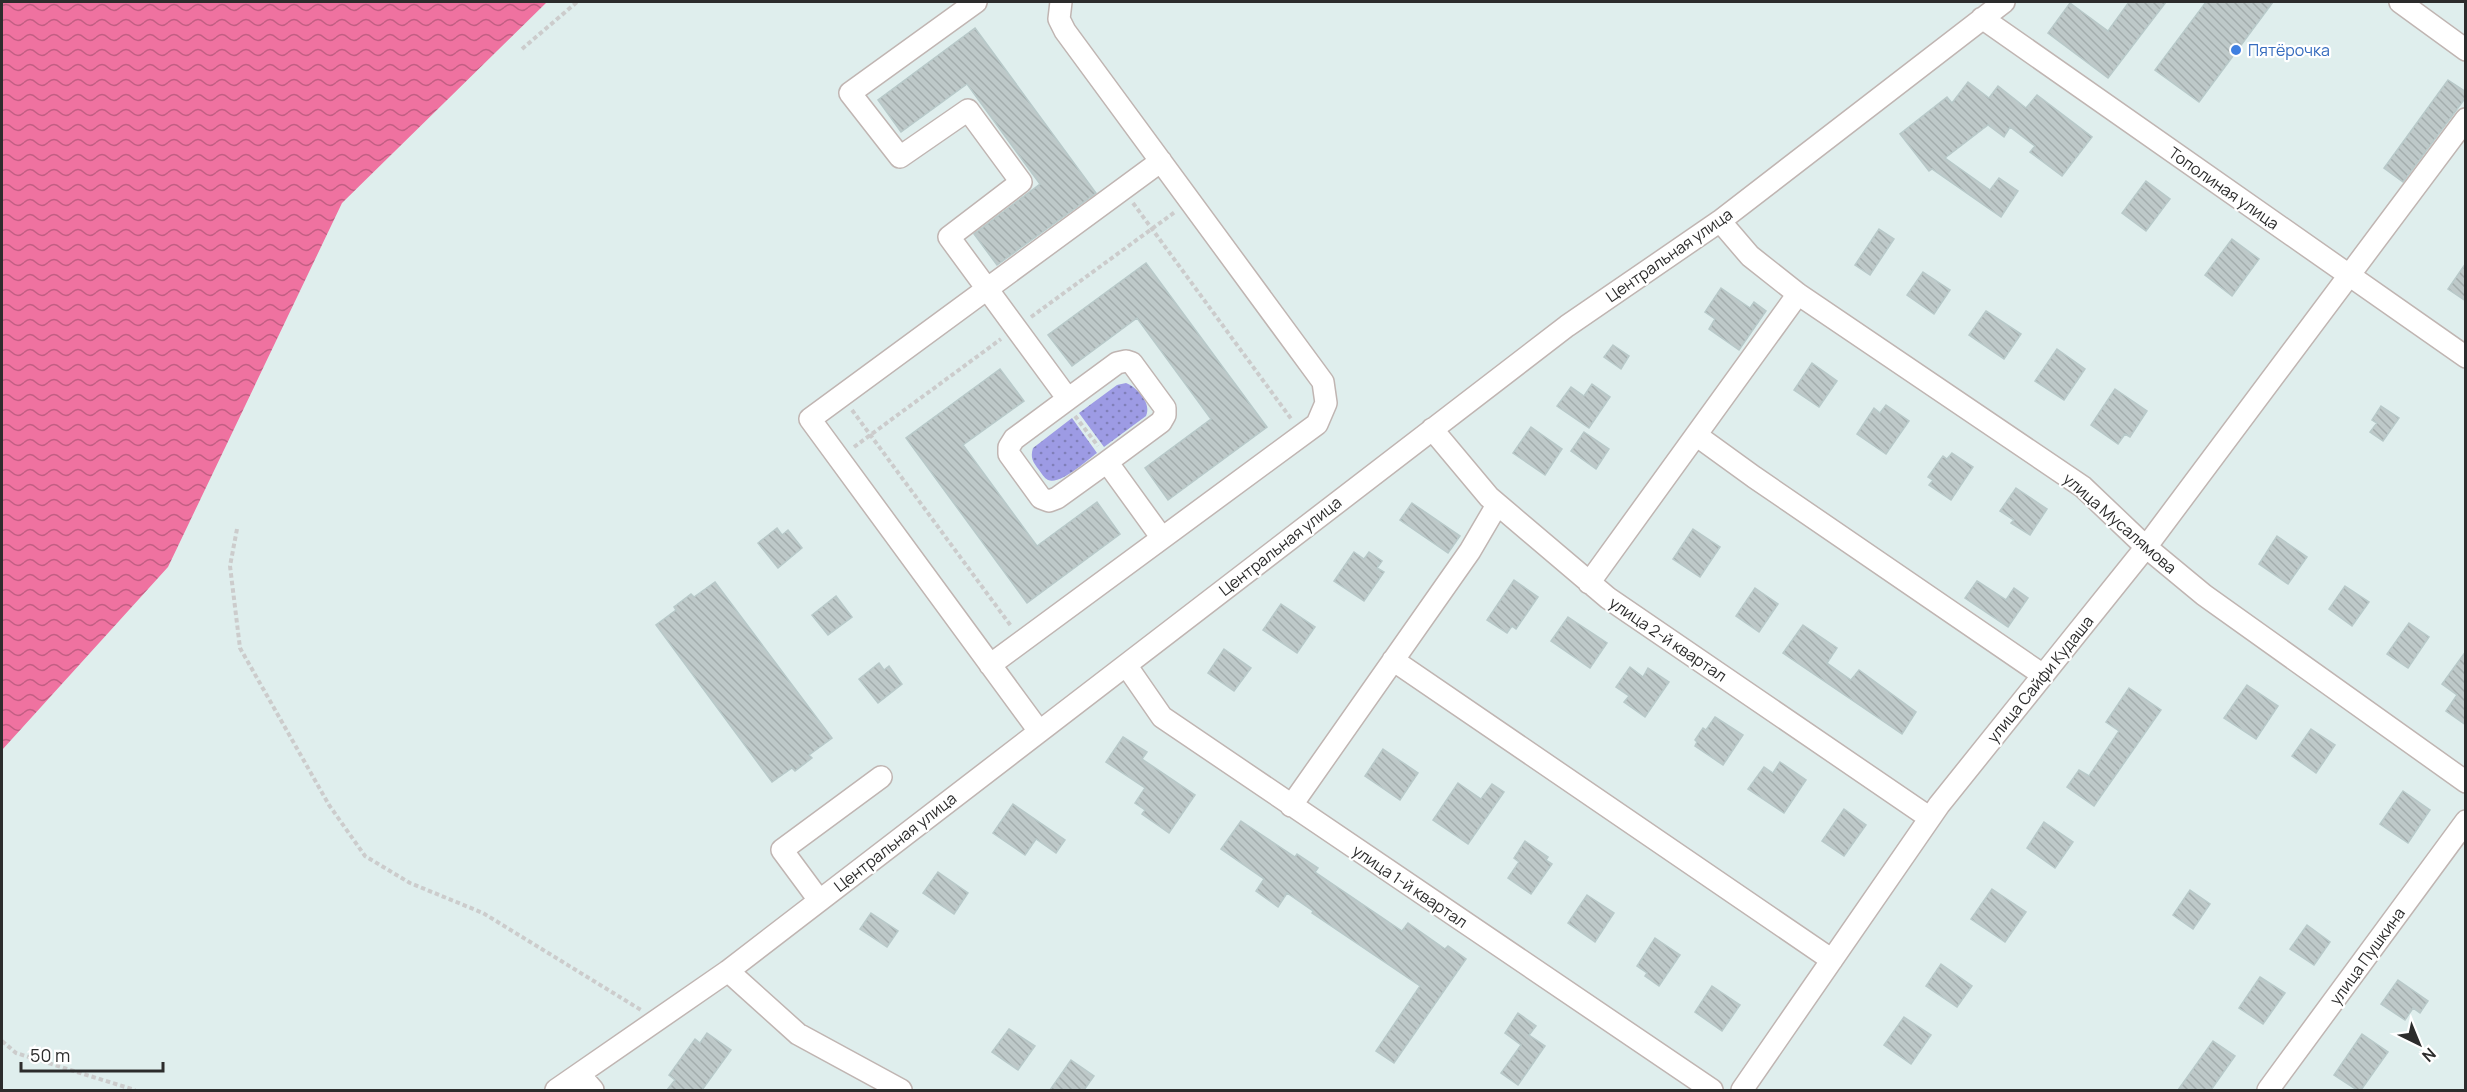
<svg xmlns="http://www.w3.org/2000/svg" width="2467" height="1092" font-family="Manrope,sans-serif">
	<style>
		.park { fill: url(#park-dots) }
		.water { fill: url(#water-waves) }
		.building { fill: url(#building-back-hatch); stroke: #b8c9c9; stroke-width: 1.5 }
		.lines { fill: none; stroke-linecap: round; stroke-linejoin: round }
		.minor-casing { stroke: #c0b5b2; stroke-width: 24 }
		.path { stroke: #ccc; stroke-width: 4; stroke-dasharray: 4.5 3; stroke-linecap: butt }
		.minor { stroke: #fff; stroke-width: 21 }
		.shop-dot { fill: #3f7fe0; stroke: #fff; stroke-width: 2 }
		.labels { text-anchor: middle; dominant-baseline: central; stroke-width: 4.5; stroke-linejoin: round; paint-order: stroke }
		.shop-label { font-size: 16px; fill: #366cbe; stroke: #fff; text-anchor: start }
		.street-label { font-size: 16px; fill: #2c2c2c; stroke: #fff }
	</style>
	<defs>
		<pattern id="park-dots" width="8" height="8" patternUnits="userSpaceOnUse" patternTransform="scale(1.5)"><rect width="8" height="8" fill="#9d9be4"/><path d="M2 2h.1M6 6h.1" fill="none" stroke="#807fb9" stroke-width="1.8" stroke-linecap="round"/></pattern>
		<pattern id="water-waves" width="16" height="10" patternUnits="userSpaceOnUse" patternTransform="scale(1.5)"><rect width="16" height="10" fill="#ef72a0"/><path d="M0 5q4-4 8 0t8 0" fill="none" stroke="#c25e83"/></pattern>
		<pattern id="building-back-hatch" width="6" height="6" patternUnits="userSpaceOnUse" patternTransform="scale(1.5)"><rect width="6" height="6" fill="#bec9c9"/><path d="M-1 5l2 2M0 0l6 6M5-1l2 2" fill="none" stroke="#a3adad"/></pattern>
	</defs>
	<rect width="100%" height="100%" fill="#dfeeed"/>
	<path class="park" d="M 1126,383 C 1138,388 1152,404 1146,416 L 1104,447 L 1079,413 L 1117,385 Z
		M 1072,418 L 1097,453 C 1087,460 1061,485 1048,480 C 1044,478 1042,474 1039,470 C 1033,462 1030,458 1033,448 Z"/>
	<path class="water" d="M 2,2 L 547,2 L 342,203 L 168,567 L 2,750 Z"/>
	<path class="building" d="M 2129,2 L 2166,2 L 2108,78 L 2048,33 L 2070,3 L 2108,31 Z
		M 2206,2 L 2273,2 L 2199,102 L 2155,70 Z
		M 975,28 L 1096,193 L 997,265 L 974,234 L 1040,184 L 967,84 L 901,132 L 878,100 Z
		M 2448,80 L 2466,92 L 2466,97 L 2403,182 L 2384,168 Z
		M 1968,82 L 1989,98 L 1998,86 L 2026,108 L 2037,95 L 2092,137 L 2062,176 L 2030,152 L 2035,146 L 2010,127 L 2004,137 L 1988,125 L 1945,158 L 1990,190 L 1999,178 L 2018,191 L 2001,217 L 1932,169 L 1929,171 L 1900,134 L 1947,97 L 1952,103 Z
		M 2146,181 L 2170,199 L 2146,231 L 2122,213 Z
		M 1879,229 L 1894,239 L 1870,275 L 1855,265 Z
		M 2232,239 L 2259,259 L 2232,296 L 2205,275 Z
		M 1146,263 L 1267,427 L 1168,500 L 1145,468 L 1211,419 L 1137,318 L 1072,366 L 1048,335 Z
		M 2466,263 L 2466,301 L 2448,289 Z
		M 1923,272 L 1950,290 L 1934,314 L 1907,295 Z
		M 1721,288 L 1750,308 L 1754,302 L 1766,311 L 1739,350 L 1709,329 L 1715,319 L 1705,312 Z
		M 1986,311 L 2021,334 L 2004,359 L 1969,335 Z
		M 1613,345 L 1629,356 L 1621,369 L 1604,357 Z
		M 2057,349 L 2085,369 L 2064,400 L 2035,381 Z
		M 1812,363 L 1837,381 L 1819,407 L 1794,390 Z
		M 1000,369 L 1024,401 L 963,445 L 1037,546 L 1097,502 L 1120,534 L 1027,603 L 906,438 Z
		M 1592,384 L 1610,397 L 1589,428 L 1557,406 L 1571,387 L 1584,396 Z
		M 2115,389 L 2147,411 L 2130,437 L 2125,434 L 2118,444 L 2091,425 Z
		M 1886,405 L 1909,421 L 1886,454 L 1857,434 L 1874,408 L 1880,413 Z
		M 2381,406 L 2399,418 L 2383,441 L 2370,432 L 2377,423 L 2372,420 Z
		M 1531,427 L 1562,449 L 1545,475 L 1513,453 Z
		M 1584,432 L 1609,449 L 1596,469 L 1571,451 Z
		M 1952,453 L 1973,467 L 1951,500 L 1929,485 L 1933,480 L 1928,477 L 1943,456 L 1947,459 Z
		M 2016,488 L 2047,509 L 2030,535 L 2011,523 L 2014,520 L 2000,511 Z
		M 1412,503 L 1460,536 L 1448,553 L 1400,520 Z
		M 777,528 L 782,535 L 788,530 L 802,548 L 778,568 L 758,543 Z
		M 1693,529 L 1720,547 L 1700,577 L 1673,559 Z
		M 2277,536 L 2307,557 L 2288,584 L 2259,564 Z
		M 1354,552 L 1364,559 L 1369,552 L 1382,561 L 1377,568 L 1384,572 L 1364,601 L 1334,581 Z
		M 1514,580 L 1538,597 L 1516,629 L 1512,626 L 1507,633 L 1487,620 Z
		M 1977,581 L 2006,600 L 2014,588 L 2028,598 L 2008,627 L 1965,598 Z
		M 715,582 L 832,738 L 809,755 L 812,758 L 795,771 L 792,768 L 772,782 L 656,625 L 676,610 L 674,607 L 691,594 L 694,597 Z
		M 2345,586 L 2369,602 L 2352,626 L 2329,609 Z
		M 1755,588 L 1778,604 L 1759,632 L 1736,616 Z
		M 836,596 L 852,617 L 828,635 L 812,615 Z
		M 1281,604 L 1315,627 L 1297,653 L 1263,630 Z
		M 1568,617 L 1607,643 L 1590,668 L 1551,641 Z
		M 2409,623 L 2429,637 L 2408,668 L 2387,654 Z
		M 1803,625 L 1837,648 L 1827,663 L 1851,680 L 1859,670 L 1916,712 L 1902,734 L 1783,653 Z
		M 1224,649 L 1251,668 L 1234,691 L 1208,673 Z
		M 2466,651 L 2466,725 L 2446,711 L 2457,695 L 2442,684 Z
		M 879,663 L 884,670 L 889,666 L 902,684 L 878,703 L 859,679 Z
		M 1630,667 L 1643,677 L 1648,668 L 1669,682 L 1645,717 L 1624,702 L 1629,696 L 1616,687 Z
		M 2247,685 L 2278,706 L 2256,739 L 2224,718 Z
		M 2129,688 L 2161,710 L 2094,806 L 2067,787 L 2079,770 L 2089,776 L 2119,731 L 2106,722 Z
		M 1715,717 L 1743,735 L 1723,765 L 1695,746 L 1697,742 L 1695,740 L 1703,728 L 1706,730 Z
		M 2311,729 L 2335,745 L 2316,773 L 2292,756 Z
		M 1123,737 L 1147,752 L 1142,759 L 1195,795 L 1169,833 L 1142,814 L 1145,810 L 1135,803 L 1145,788 L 1106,762 Z
		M 1383,749 L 1418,773 L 1400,800 L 1365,776 Z
		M 1780,762 L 1806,780 L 1784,813 L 1748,789 L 1764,767 L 1773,773 Z
		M 1458,783 L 1481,799 L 1492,784 L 1504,792 L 1468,844 L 1433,820 Z
		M 2403,791 L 2430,810 L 2408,843 L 2380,824 Z
		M 1013,804 L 1065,840 L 1056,853 L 1036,839 L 1025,855 L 993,833 Z
		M 1844,809 L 1866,825 L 1844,856 L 1822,841 Z
		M 1241,821 L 1295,857 L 1297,854 L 1318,868 L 1315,872 L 1402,931 L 1408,923 L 1445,949 L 1448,946 L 1466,959 L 1394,1063 L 1376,1051 L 1420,986 L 1312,913 L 1313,911 L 1287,893 L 1278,907 L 1256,891 L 1264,879 L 1221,849 Z
		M 2044,822 L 2073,842 L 2055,868 L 2027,848 Z
		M 1525,841 L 1548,857 L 1546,860 L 1552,864 L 1531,894 L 1508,878 L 1519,862 L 1514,858 Z
		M 938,872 L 968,893 L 954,914 L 923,893 Z
		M 1992,889 L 2026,912 L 2005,942 L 1971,919 Z
		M 2190,890 L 2210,904 L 2193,929 L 2173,915 Z
		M 1587,895 L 1614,913 L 1595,942 L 1568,923 Z
		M 871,913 L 898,931 L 887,947 L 860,929 Z
		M 2307,925 L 2330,942 L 2314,965 L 2290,949 Z
		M 1655,938 L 1680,955 L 1659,986 L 1645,976 L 1647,973 L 1637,966 Z
		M 1941,964 L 1972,986 L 1957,1007 L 1926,986 Z
		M 2260,977 L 2285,993 L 2263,1024 L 2239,1008 Z
		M 2398,980 L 2428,1001 L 2420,1013 L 2413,1008 L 2405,1020 L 2381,1004 Z
		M 1712,986 L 1740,1005 L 1722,1031 L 1695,1012 Z
		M 1518,1013 L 1536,1026 L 1529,1035 L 1545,1046 L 1518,1085 L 1501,1073 L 1521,1045 L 1505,1033 Z
		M 1904,1017 L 1931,1035 L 1911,1064 L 1884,1045 Z
		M 1009,1029 L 1035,1046 L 1018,1070 L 992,1052 Z
		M 707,1033 L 731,1050 L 702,1090 L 667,1090 L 675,1080 L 669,1075 L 695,1039 L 700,1043 Z
		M 2362,1034 L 2388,1052 L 2361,1090 L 2357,1090 L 2334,1075 Z
		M 2213,1041 L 2235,1056 L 2211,1090 L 2178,1090 Z
		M 1071,1060 L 1094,1076 L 1084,1090 L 1050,1090 Z"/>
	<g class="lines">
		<defs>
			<path id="minor" d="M 976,2 L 850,93 L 900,157 L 968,110 L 1021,182 L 949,237 L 1068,399 L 1117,363 L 1126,361 L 1132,363 L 1165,408 L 1165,415 L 1161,422 L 1107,462 L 1162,538
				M 2400,2 L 2466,50
				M 1982,18 L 2466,357
				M 1720,221 L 1750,256 L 1798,294 L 2083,487 L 2146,547 L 2204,595 L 2466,782
				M 1068,399 L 1014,439 L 1009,447 L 1009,454 L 1041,498 L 1049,501 L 1057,498 L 1107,462
				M 1432,429 L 1489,497 L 1608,598 L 1930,818
				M 1696,435 L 1754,477 L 2043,675
				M 1589,583 L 1798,294
				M 1393,660 L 1832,960
				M 990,665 L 1317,424 L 1326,403 L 1323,382 L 1065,31 L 1059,19 L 1061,2
				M 1126,665 L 1162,717 L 1712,1090
				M 1039,731 L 810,419 L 1161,161
				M 1291,806 L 1470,551 L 1497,505
				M 819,900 L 782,850 L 881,777
				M 728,971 L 798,1034 L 901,1090
				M 579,1074 L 593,1090
				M 556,1090 L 728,971 L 1567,326 L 1720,221 L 2004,2
				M 1742,1090 L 1939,805 L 2146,547 L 2466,119
				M 2268,1090 L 2466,821"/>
		</defs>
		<use href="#minor" class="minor-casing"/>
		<path class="path" d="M 522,49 L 577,2
			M 1133,203 L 1292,420
			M 1031,317 L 1175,212
			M 852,410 L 1011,626
			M 1075,416 L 1098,446
			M 854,447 L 1001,339
			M 237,529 L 230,566 L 240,648 L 329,805 L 365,856 L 410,883 L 483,913 L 641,1010
			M 2,1041 L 16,1053 L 135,1090"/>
		<use href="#minor" class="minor"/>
	</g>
	<circle class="shop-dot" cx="2236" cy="50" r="6"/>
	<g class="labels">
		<g class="shop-label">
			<text x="2248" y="50">Пятёрочка</text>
		</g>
		<g class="street-label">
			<text transform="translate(2224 188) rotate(35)">Тополиная улица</text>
			<text transform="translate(1669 255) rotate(-35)">Центральная улица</text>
			<text transform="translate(2120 523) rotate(41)">улица Мусалямова</text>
			<text transform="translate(1280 546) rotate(-38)">Центральная улица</text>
			<text transform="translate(1668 639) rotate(34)">улица 2-й квартал</text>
			<text transform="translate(2040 679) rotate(-51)">улица Сайфи Кудаша</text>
			<text transform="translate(895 842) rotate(-38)">Центральная улица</text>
			<text transform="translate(1410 886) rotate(34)">улица 1-й квартал</text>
			<text transform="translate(2367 956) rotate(-54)">улица Пушкина</text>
		</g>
	</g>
	<rect width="2467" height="1092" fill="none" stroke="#2c2c2c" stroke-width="6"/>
	<g transform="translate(2419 1044) rotate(137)" stroke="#ffffff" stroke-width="4.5" paint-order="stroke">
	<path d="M0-4.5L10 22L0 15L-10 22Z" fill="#2c2c2c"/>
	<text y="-9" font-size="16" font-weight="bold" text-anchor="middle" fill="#2c2c2c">N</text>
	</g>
	<path d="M21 1062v9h142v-9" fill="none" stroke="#2c2c2c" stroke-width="3"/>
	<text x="30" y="1062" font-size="18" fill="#2c2c2c" stroke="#ffffff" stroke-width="4.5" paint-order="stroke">50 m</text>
</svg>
